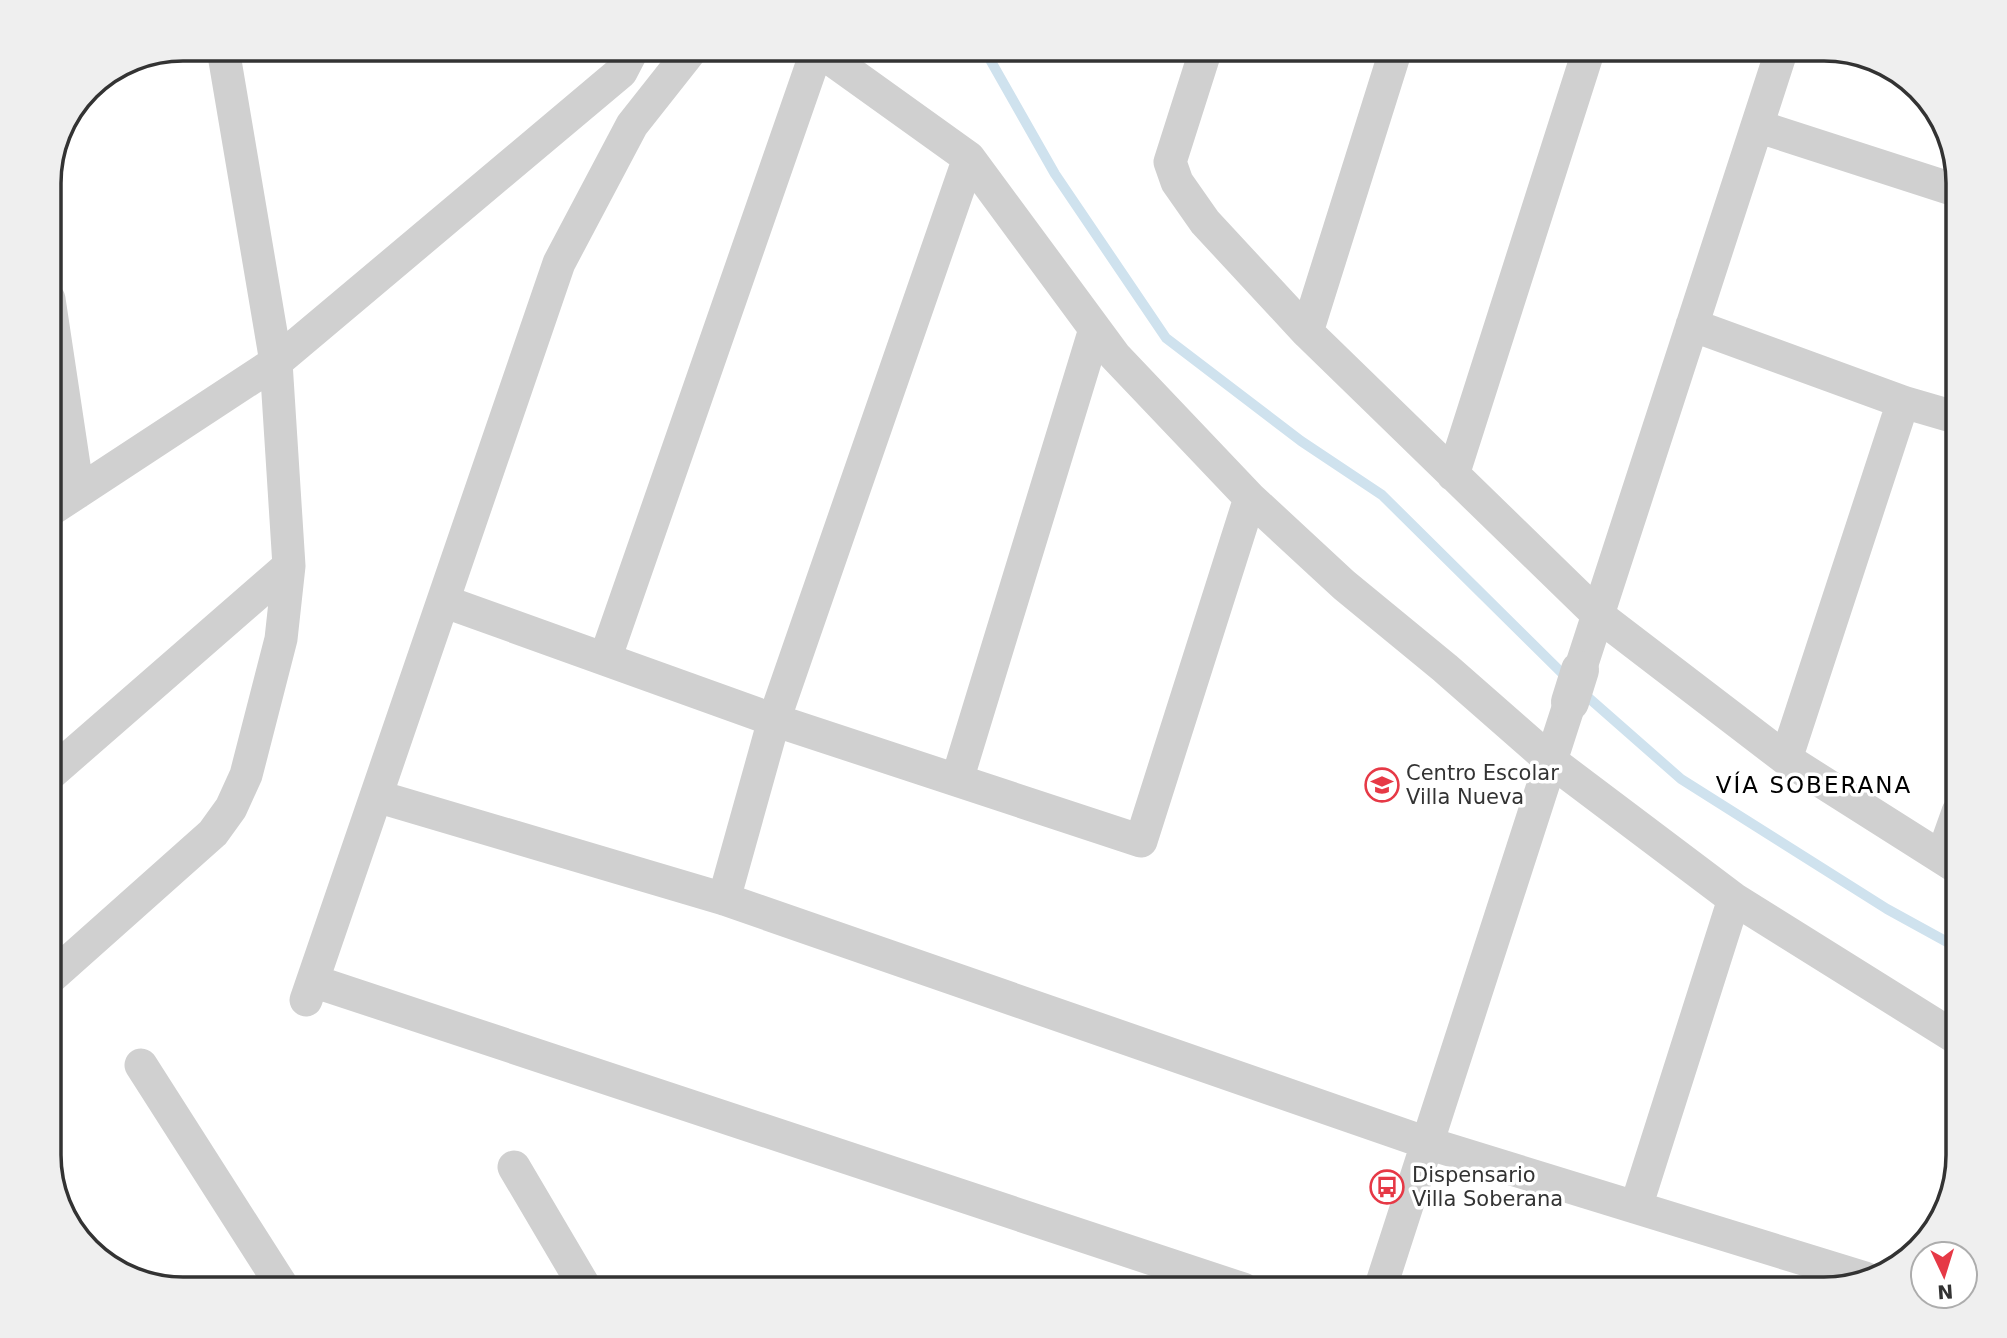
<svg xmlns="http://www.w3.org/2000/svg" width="2007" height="1338" font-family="'DejaVu Sans',sans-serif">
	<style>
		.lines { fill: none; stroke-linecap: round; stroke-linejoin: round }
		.stream { stroke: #cfe2ee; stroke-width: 10 }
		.minor { stroke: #d0d0d0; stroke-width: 33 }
		.tertiary { stroke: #d0d0d0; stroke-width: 38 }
		.labels { text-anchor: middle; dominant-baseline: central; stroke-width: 7; stroke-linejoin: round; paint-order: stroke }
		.poi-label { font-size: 21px; fill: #333; stroke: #fff; text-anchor: start }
		.neighbourhood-label { font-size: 23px; letter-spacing: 2px; fill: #000; stroke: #fff }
		.rim { fill: none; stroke: #333; stroke-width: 3.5 }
	</style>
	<rect width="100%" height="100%" fill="#fff"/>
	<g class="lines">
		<path class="stream" d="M 984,49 L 1055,174 L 1166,338 L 1301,441 L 1382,495 L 1568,679
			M 1582,692 L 1681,779 L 1887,909 L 1958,948"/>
		<path class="minor" d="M 817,49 L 969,158 L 1115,356 L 1250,498 L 1344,585 L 1445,668 L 1551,761 L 1734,899 L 1958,1039
			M 1206,49 L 1170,162 L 1177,182 L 1205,222 L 1307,332 L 1598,615 L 1786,759 L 1958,868
			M 1757,126 L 1958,191
			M 49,299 L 78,492
			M 1692,325 L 1903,402 L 1958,418
			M 1307,332 L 1396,49
			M 1453,475 L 1589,49
			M 49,511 L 276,362 L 621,72 L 633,49
			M 443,601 L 774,720 L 969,158
			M 605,659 L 817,50
			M 1580,670 L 1782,49
			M 1786,759 L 1903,402
			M 49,775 L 289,566
			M 957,780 L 1095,329
			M 376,796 L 724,899 L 1427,1143 L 1865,1278
			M 1942,857 L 1958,812
			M 724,899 L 774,720 L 1141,841 L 1250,498
			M 49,979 L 213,833 L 231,808 L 246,775 L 281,639 L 289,566 L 276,362 L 223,49
			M 313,981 L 1243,1289
			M 306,1000 L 559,263 L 632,125 L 692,49
			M 141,1065 L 284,1289
			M 514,1167 L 586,1289
			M 1636,1207 L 1734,899
			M 1380,1289 L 1570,702"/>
		<path class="tertiary" d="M 1570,702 L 1580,670"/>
	</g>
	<defs>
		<symbol id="school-ring" viewBox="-11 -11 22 22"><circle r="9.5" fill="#fff" stroke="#e63946" stroke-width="1.5"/><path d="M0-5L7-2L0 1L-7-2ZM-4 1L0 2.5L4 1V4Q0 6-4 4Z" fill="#e63946"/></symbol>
		<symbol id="bus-ring" viewBox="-11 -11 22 22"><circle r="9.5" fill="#fff" stroke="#e63946" stroke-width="1.5"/><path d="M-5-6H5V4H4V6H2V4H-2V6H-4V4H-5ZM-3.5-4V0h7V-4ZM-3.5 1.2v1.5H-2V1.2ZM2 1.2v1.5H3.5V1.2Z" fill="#e63946"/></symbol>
	</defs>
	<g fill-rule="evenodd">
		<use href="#school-ring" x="1363" y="766" width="38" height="38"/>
		<use href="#bus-ring" x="1368" y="1168" width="38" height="38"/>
	</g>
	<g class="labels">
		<g class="poi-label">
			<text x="1406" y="773">Centro Escolar<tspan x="1406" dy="24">Villa Nueva</tspan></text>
			<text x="1412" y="1175">Dispensario<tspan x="1412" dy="24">Villa Soberana</tspan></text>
		</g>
		<g class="neighbourhood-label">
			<text x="1814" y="785">VÍA SOBERANA</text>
		</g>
	</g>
	<path d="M0 0H2007V1338H0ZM183 61H1824A122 122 0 0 1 1946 183V1155A122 122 0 0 1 1824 1277H183A122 122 0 0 1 61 1155V183A122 122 0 0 1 183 61Z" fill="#efefef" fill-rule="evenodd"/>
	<path class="rim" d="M183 61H1824A122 122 0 0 1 1946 183V1155A122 122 0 0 1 1824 1277H183A122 122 0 0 1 61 1155V183A122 122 0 0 1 183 61Z"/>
	<g transform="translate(1944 1275) rotate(176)"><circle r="33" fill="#ffffff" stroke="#adadad" stroke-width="2"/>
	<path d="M0-5L12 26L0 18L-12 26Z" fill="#e63946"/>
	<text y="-10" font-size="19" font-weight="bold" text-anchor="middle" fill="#333333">N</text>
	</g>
</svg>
